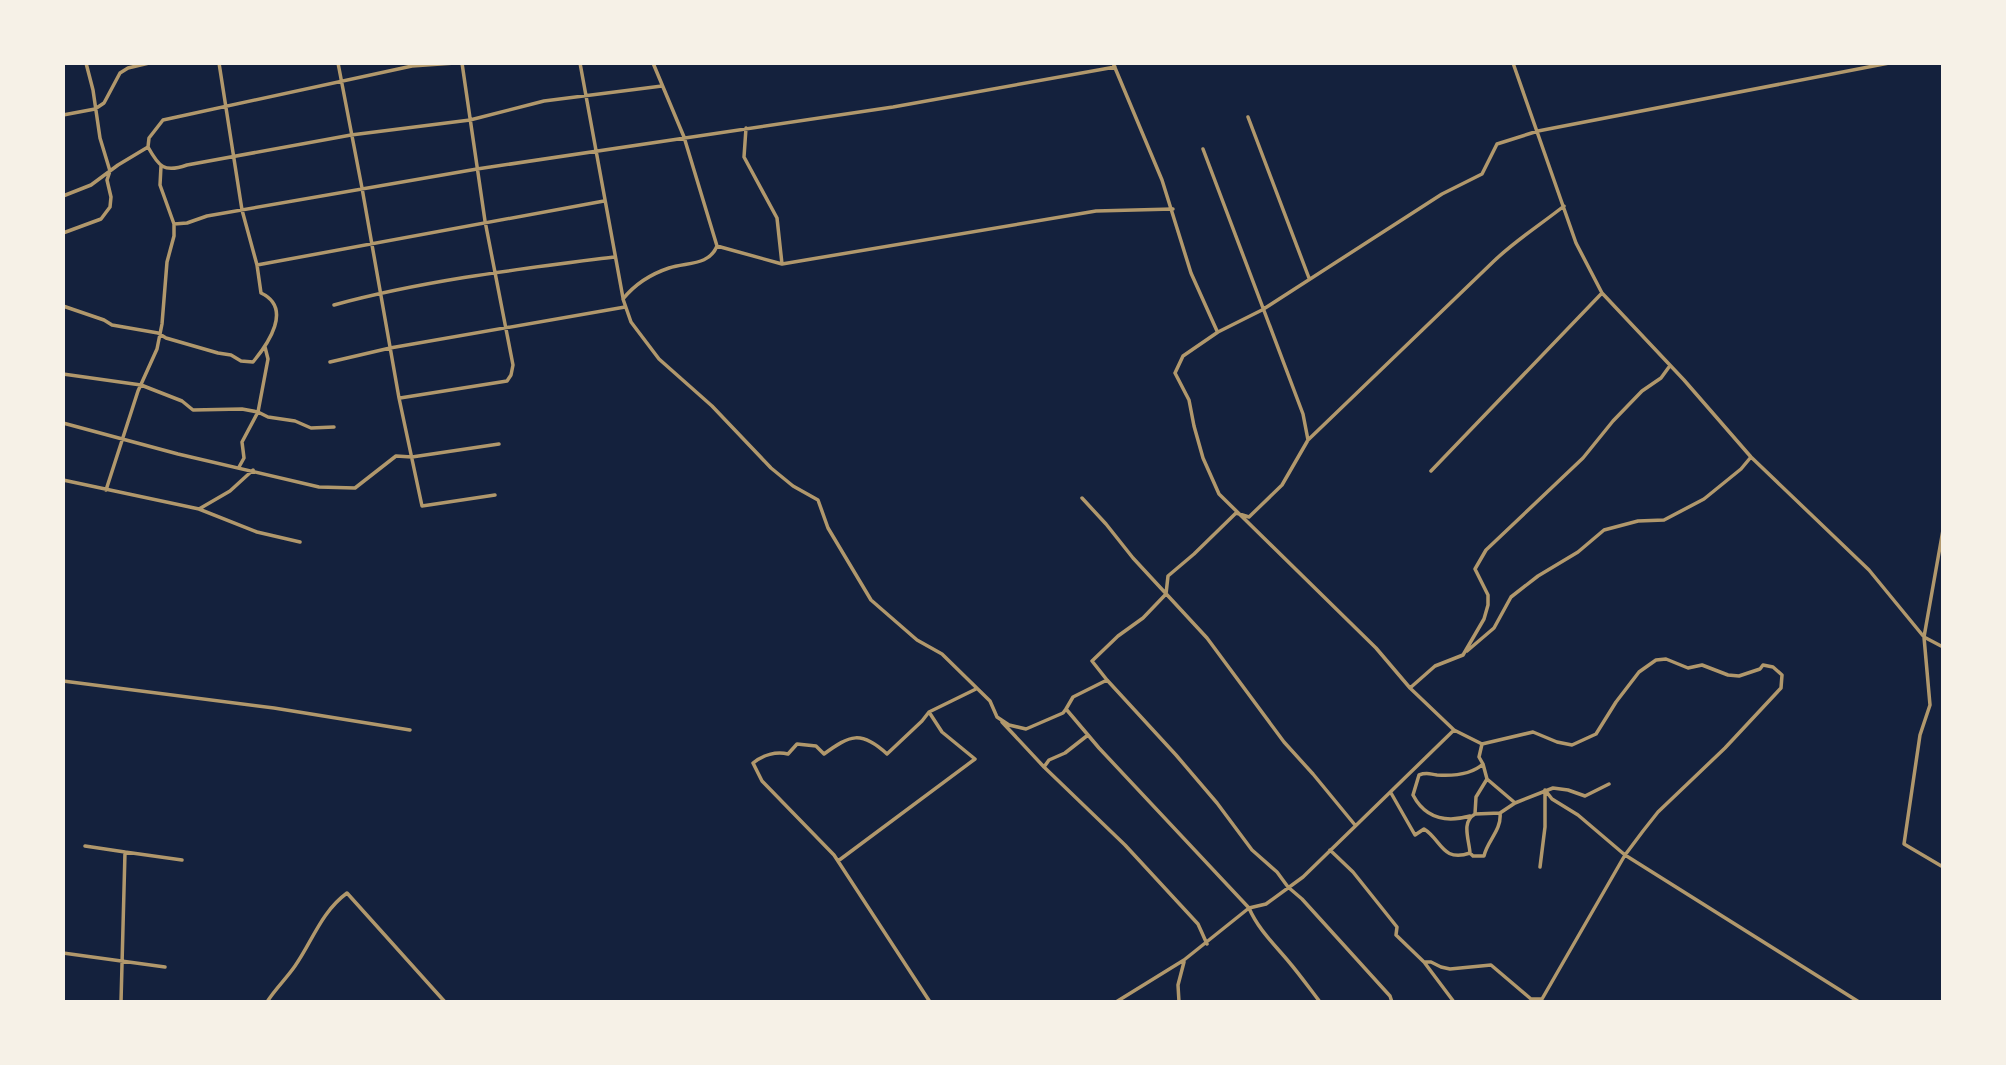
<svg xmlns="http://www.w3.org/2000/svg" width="2006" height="1065" font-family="Mulish,sans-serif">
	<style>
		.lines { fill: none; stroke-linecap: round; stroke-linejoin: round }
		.minor { stroke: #b1986c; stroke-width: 3.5 }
	</style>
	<rect width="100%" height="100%" fill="#14213d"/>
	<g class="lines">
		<path class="minor" d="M 338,63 L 362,188 L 399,398 L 422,506 L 495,495
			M 580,63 L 623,298
			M 653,63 L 684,137 L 717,246 C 709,266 687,262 669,268 C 651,274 635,284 623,299 L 631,322 L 659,359 L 712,406 L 771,468 L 793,486 L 818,500 L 828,528 L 871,600 L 917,640 L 942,654 L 990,701 L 997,717 L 1009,725 L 1026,729 L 1063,713 L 1066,709
			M 1113,63 L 1162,180 L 1191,273 L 1217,331
			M 1513,63 L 1576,243 L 1602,293 L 1684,380 L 1751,457 L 1869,570 L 1924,637 L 1943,647
			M 63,115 L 95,109 L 104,103 L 120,73 L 128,68 L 149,63
			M 1248,117 L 1309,278
			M 746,128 L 744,157 L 777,218 L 782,264
			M 148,147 C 159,167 164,173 187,165 L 351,135 L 470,120 L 544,101 L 662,86
			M 1203,149 L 1303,414 L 1308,440
			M 63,196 L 91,185 L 118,165 L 148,147 L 149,138 L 163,120 L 412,66 L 455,63
			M 174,224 L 187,223 L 207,216 L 477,169 L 893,107 L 1115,67
			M 63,233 L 101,219 L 110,207 L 111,197 L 107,180 L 110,171 L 100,138 L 93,90 L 86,63
			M 717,246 L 782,264 L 1096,211 L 1173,209
			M 257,265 L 604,201
			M 334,305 C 426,280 520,269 614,257
			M 63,306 L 104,320 L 112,325 L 158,333 L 166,338 L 218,353 L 231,355 L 241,361 L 253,362 C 268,344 293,308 261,293 L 257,265 L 242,210 L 219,63
			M 330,362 L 390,348 L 625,307
			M 63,374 L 141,385 L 182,401 L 193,410 L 242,409 L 258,412 L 268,417 L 295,421 L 311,428 L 334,427
			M 400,398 L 507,381 L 511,375 L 513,365 L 485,221 L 462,63
			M 63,423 L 178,454 L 319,487 L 355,488 L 396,456 L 412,457 L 499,444
			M 239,467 L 244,458 L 242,442 L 258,412 L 268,359 L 265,347
			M 1431,471 L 1602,293
			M 63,480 L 199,509 L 257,532 L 300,542
			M 106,490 L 138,391 L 157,349 L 162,324 L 167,262 L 174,236 L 174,224 L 160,185 L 161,166
			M 1082,498 L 1106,524 L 1133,558 L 1207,638 L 1284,742 L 1313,774 L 1355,825
			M 199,509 L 230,491 L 253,470
			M 1943,530 L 1924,637 L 1930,705 L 1920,735 L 1904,844 L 1943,867
			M 1467,651 L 1494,628 L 1511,597 L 1538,576 L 1578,552 L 1604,530 L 1638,521 L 1664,520 L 1704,499 L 1741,469 L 1751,457
			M 1107,680 L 1176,755 L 1217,803 L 1252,850 L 1277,872 L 1288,887 L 1302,899 L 1390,996 L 1392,1002
			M 63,681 L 274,708 L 410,730
			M 1410,688 L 1376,648 L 1219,494 L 1203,458 L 1194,426 L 1189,400 L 1175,373 L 1183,356 L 1218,332 L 1262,310 L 1442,194 L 1482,174 L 1497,144 L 1538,131 L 1889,63
			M 1002,722 L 1044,767 L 1049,760 L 1065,753 L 1088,735
			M 1482,744 L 1479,757 L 1483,764
			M 1044,767 L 1125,845 L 1198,924 L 1207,944
			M 1487,779 L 1514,802
			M 1545,790 L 1552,799 L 1578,815 L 1625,855 L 1859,1002
			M 1391,793 L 1415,835 L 1424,829 C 1441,839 1442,863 1470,853 L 1473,856 L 1484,856 C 1487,841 1502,830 1500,813
			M 1475,814 L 1500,813 L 1515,803 L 1553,788 L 1568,790 L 1585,796 L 1609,784
			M 85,846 L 125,852
			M 1330,850 L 1353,872 L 1397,927 L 1396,935 L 1424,962 L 1431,962 L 1441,967 L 1450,969 L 1491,965 L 1531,999 L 1542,999 L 1625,855 L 1643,831 L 1658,812 L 1725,748 L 1781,688 L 1782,675 L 1773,667 L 1763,665 L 1760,669 L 1739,676 L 1728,675 L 1702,665 L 1688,668 L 1666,659 L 1656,660 L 1639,672 L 1616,702 L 1596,734 L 1572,745 L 1557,742 L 1533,732 L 1482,744 L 1454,730
			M 1470,853 C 1469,839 1461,822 1475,814 L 1476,797 L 1487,779 L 1483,764 C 1471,775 1452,776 1437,775 C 1429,774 1427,772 1419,775 L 1413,795 C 1425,818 1445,823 1470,816
			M 838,861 L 975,759 L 942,732 L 929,712
			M 1540,867 L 1545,827 L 1545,792
			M 63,953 L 165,967
			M 1424,962 L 1454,1002
			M 121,1002 L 125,852 L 182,860
			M 267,1002 C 275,989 286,979 295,966 C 312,942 321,912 347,893 L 445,1002
			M 930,1002 L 834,855 L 762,781 L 753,763 C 763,755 776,751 788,754 L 797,744 L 816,746 L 824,754 C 850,735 861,730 887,754 L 922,721 L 929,712 L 976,689
			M 1116,1002 L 1184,960 L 1249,908 L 1266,904 L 1303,877 L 1454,730 L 1410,688 L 1435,666 L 1463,655 L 1484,619 L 1488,605 L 1488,595 L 1475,569 L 1486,550 L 1583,458 L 1613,421 L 1642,391 L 1661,378 L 1669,367
			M 1179,1002 L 1178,985 L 1184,962
			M 1320,1002 C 1310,989 1300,975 1289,962 C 1274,944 1258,929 1249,908 L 1099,748 L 1066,709 L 1073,697 L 1107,680 L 1092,661 L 1118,636 L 1143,618 L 1166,594 L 1168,576 L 1194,554 L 1236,513 L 1249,517 L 1282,485 L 1308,440 L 1494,261 C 1516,240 1540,225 1564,206"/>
	</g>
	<rect width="2006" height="1065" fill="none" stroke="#f6f1e7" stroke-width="130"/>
</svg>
